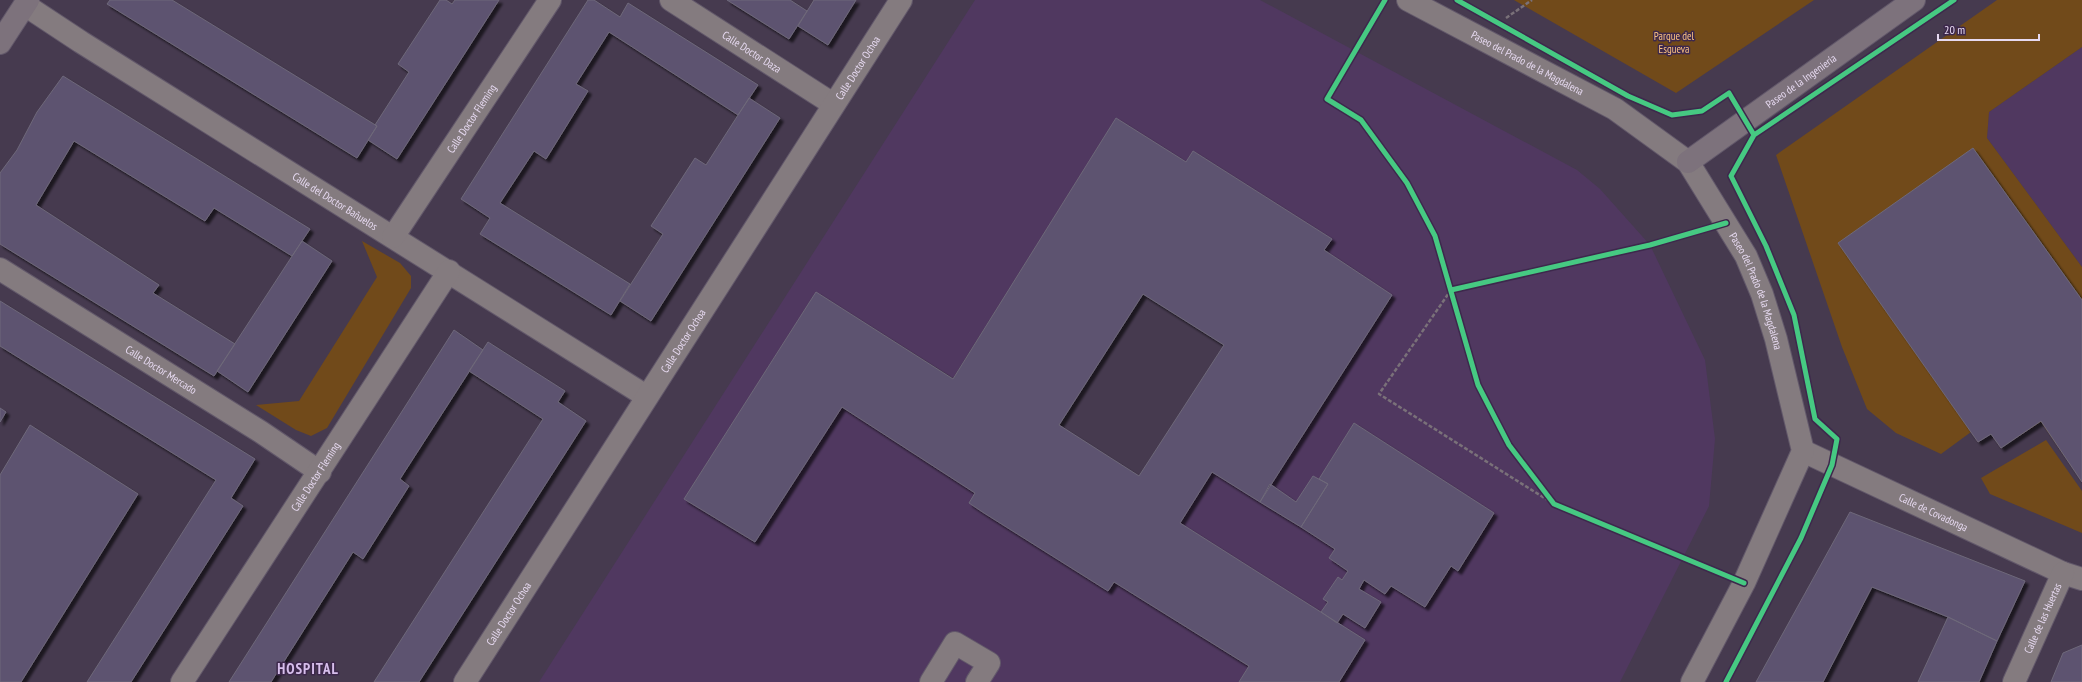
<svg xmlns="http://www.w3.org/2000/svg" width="2082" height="682" font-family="'PT Sans Narrow',sans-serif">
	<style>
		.built { fill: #503860 }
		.green { fill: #714a1a }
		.building { fill: #5d536f; stroke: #6e687a; fill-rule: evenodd; filter: url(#shadow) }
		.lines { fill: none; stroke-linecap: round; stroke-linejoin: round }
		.minor-casing { stroke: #62586a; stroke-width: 24 }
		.tertiary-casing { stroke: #62586a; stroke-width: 24 }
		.secondary-casing { stroke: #62586a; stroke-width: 24 }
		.path { stroke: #7a7179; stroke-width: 2.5; stroke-dasharray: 4 2; stroke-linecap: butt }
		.minor { stroke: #847b7f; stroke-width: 22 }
		.tertiary { stroke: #847b7f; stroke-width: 22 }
		.secondary { stroke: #7d727c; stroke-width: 22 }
		.cycleway-casing { stroke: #3d284c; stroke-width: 8 }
		.cycleway { stroke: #46c982; stroke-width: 5 }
		.labels { text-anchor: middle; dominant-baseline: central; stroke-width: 3; stroke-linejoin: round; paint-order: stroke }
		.park-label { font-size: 11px; fill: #fcc382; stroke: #3d284c }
		.street-label { font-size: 11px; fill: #e6d9f0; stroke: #3d284c }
		.district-label { font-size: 15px; font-weight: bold; letter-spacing: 1px; fill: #d6beeb; stroke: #3d284c }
	</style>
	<defs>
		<filter id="shadow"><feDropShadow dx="3.5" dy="3.5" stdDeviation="1" flood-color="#0009"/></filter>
	</defs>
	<rect width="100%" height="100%" fill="#463a4f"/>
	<path class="built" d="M 975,0 L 1260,0 L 1577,170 L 1600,189 L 1650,245 L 1705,360 L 1715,439 L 1709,506 L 1620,682 L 1339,682 L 1365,640 L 1337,623 L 1343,614 L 1365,628 L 1381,602 L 1359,589 L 1364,580 L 1385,594 L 1391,586 L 1425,606 L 1451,566 L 1458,571 L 1494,513 L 1354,423 L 1319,479 L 1328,484 L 1335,549 L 1329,558 L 1348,571 L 1342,580 L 1338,577 L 1324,599 L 1328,602 L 1321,612 L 1180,523 L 1212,472 L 1260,501 L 1392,295 L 1324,250 L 1331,239 L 1193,151 L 1186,162 L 1116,119 L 953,378 L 816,292 L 684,499 L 755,542 L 842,407 L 975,493 L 969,503 L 984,513 L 1108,591 L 1114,582 L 1249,666 L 1239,682 L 539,682 Z
		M 2082,47 L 2082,267 L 1987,138 L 1989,112 Z"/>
	<path class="green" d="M 1514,0 L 1814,0 L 1676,93 Z
		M 1997,0 L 2082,0 L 2082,47 L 1989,112 L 1987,138 L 2082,267 L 2082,482 L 2041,422 L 2001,448 L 1991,434 L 1978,442 L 1971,432 L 1941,454 L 1896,433 L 1867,409 L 1842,347 L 1776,155 Z
		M 362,241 L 400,263 L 411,276 L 411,288 L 327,428 L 311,436 L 296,430 L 256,405 L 299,401 L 377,277 Z
		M 2046,440 L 2082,491 L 2082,533 L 1990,494 L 1981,478 Z"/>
	<path class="building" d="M 110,0 L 172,0 L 377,126 L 357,158 L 107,4 Z
		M 440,0 L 446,0 L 452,4 L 455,0 L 499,0 L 397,159 L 368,140 L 377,126 L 375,125 L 409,72 L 398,64 Z
		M 588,0 L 594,0 L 620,17 L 628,3 L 758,85 L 738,115 L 609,32 L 576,84 L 588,91 L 546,159 L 534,151 L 500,203 L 630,284 L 611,315 L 480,234 L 490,218 L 461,199 Z
		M 727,0 L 790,0 L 807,11 L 789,39 Z
		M 814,0 L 856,0 L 828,45 L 798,26 Z
		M 63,76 L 310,229 L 292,256 L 214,208 L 205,221 L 74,141 L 36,205 L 159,285 L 153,293 L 235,344 L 214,376 L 0,244 L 0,173 L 17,150 L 37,112 Z
		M 749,98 L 780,118 L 651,321 L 620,301 L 663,234 L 651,226 L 695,158 L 706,165 Z
		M 1116,118 L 1186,162 L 1193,151 L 1332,239 L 1324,250 L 1392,295 L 1260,502 L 1212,472 L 1180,523 L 1365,640 L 1339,682 L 1239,682 L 1249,666 L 1114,582 L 1108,591 L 984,513 L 969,503 L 975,493 L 842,407 L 755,542 L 684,499 L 816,292 L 953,379 ZM 1143,294 L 1224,345 L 1139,476 L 1059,425 Z
		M 1973,148 L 2082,300 L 2082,482 L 2041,421 L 2001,448 L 1991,434 L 1978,442 L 1838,243 Z
		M 302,241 L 332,261 L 248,392 L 217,371 Z
		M 0,301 L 255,459 L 231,498 L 243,506 L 131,682 L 87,682 L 216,480 L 0,346 Z
		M 454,330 L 483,350 L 400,479 L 409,486 L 363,559 L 353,552 L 271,682 L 229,682 Z
		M 488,342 L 565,391 L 558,402 L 586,421 L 419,682 L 374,682 L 543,419 L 469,371 Z
		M 0,408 L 6,412 L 0,422 Z
		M 1354,423 L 1494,513 L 1458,571 L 1451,566 L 1425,607 L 1391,586 L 1385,594 L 1364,580 L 1359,589 L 1381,602 L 1365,628 L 1343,614 L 1337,623 L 1321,612 L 1328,602 L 1323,599 L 1338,577 L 1342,580 L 1348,571 L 1329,558 L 1335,549 L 1301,527 L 1328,484 L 1319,479 Z
		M 30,425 L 138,494 L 21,682 L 0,682 L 0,475 Z
		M 1313,476 L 1328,484 L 1301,527 L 1260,502 L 1270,484 L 1296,502 Z
		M 1850,512 L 2025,581 L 1997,641 L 1948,617 L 1872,587 L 1823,682 L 1756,682 Z
		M 1948,617 L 1997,641 L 1979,682 L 1918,682 Z
		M 2082,645 L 2082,682 L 2051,682 L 2063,653 Z"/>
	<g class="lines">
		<defs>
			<g id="minor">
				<path id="s1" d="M 671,0 L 833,104"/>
				<path id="s2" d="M 25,5 L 81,42 L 646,396"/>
				<path id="s3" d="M 393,237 L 550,0"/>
				<path id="s4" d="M 0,269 L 261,432 L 320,472"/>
				<path id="s5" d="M 1803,451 L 2063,573 L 2082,579"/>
				<path id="s6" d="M 182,682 L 449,271"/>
				<path id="s7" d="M 465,682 L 901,0"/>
				<path d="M 931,682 L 955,643 L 989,663 L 977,682"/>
				<path id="s8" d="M 2014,682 L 2063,573"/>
			</g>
			<g id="tertiary">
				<path id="s9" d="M 1408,0 L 1615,109 L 1688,162 L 1746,256 L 1762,294 L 1776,339 L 1803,451 L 1744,583 L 1692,682"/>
			</g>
			<g id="secondary">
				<path d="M 0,43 L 28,0"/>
				<path id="s10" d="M 1688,162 L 1914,0"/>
			</g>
		</defs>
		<use href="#minor" class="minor-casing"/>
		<use href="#tertiary" class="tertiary-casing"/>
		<use href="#secondary" class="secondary-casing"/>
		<path class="path" d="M 1506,18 L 1532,0
			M 1361,120 L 1327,99 L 1380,9
			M 1452,291 L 1478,385 L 1509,445 L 1554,504 L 1718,572
			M 1554,504 L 1379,394 L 1451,290 L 1650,245 L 1696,232"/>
		<use href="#minor" class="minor"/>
		<use href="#tertiary" class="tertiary"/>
		<use href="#secondary" class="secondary"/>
		<defs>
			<path id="cycleway" d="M 1385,0 L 1327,99 L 1361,120 L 1407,183 L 1435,236 L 1478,385 L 1509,445 L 1554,504 L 1744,583
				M 1457,0 L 1628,96 L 1672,115 L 1702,111 L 1729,93 L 1754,135
				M 1451,290 L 1650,245 L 1726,223
				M 1726,682 L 1801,538 L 1832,465 L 1837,439 L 1815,419 L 1794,315 L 1766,246 L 1731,176 L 1754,135 L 1954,0"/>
		</defs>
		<use href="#cycleway" class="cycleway-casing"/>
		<use href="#cycleway" class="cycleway"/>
	</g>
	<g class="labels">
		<g class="park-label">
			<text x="1674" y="36">Parque del<tspan x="1674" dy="13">Esgueva</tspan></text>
		</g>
		<g class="street-label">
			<text stroke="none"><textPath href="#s1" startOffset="96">Calle Doctor Daza</textPath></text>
			<text stroke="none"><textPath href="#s9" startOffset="135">Paseo del Prado de la Magdalena</textPath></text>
			<text stroke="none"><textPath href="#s7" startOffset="729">Calle Doctor Ochoa</textPath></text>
			<text stroke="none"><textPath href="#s10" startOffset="139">Paseo de la Ingeniería</textPath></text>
			<text stroke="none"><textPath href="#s3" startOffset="142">Calle Doctor Fleming</textPath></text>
			<text stroke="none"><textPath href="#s2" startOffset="367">Calle del Doctor Bañuelos</textPath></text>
			<text stroke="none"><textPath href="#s9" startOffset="471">Paseo del Prado de la Magdalena</textPath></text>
			<text stroke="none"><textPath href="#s7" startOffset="405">Calle Doctor Ochoa</textPath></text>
			<text stroke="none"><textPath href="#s4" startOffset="190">Calle Doctor Mercado</textPath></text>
			<text stroke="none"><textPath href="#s6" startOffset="245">Calle Doctor Fleming</textPath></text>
			<text stroke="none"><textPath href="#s5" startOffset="144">Calle de Covadonga</textPath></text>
			<text stroke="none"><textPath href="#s7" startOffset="81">Calle Doctor Ochoa</textPath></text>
			<text stroke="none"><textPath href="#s8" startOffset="70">Calle de las Huertas</textPath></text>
		</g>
		<g class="district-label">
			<text x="308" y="668">HOSPITAL</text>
		</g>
	</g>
	<path d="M1938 34v6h101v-6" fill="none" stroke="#e6d9f0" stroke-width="2"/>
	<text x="1944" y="34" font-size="12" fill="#e6d9f0" stroke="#3d284c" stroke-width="3" paint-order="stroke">20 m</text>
</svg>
